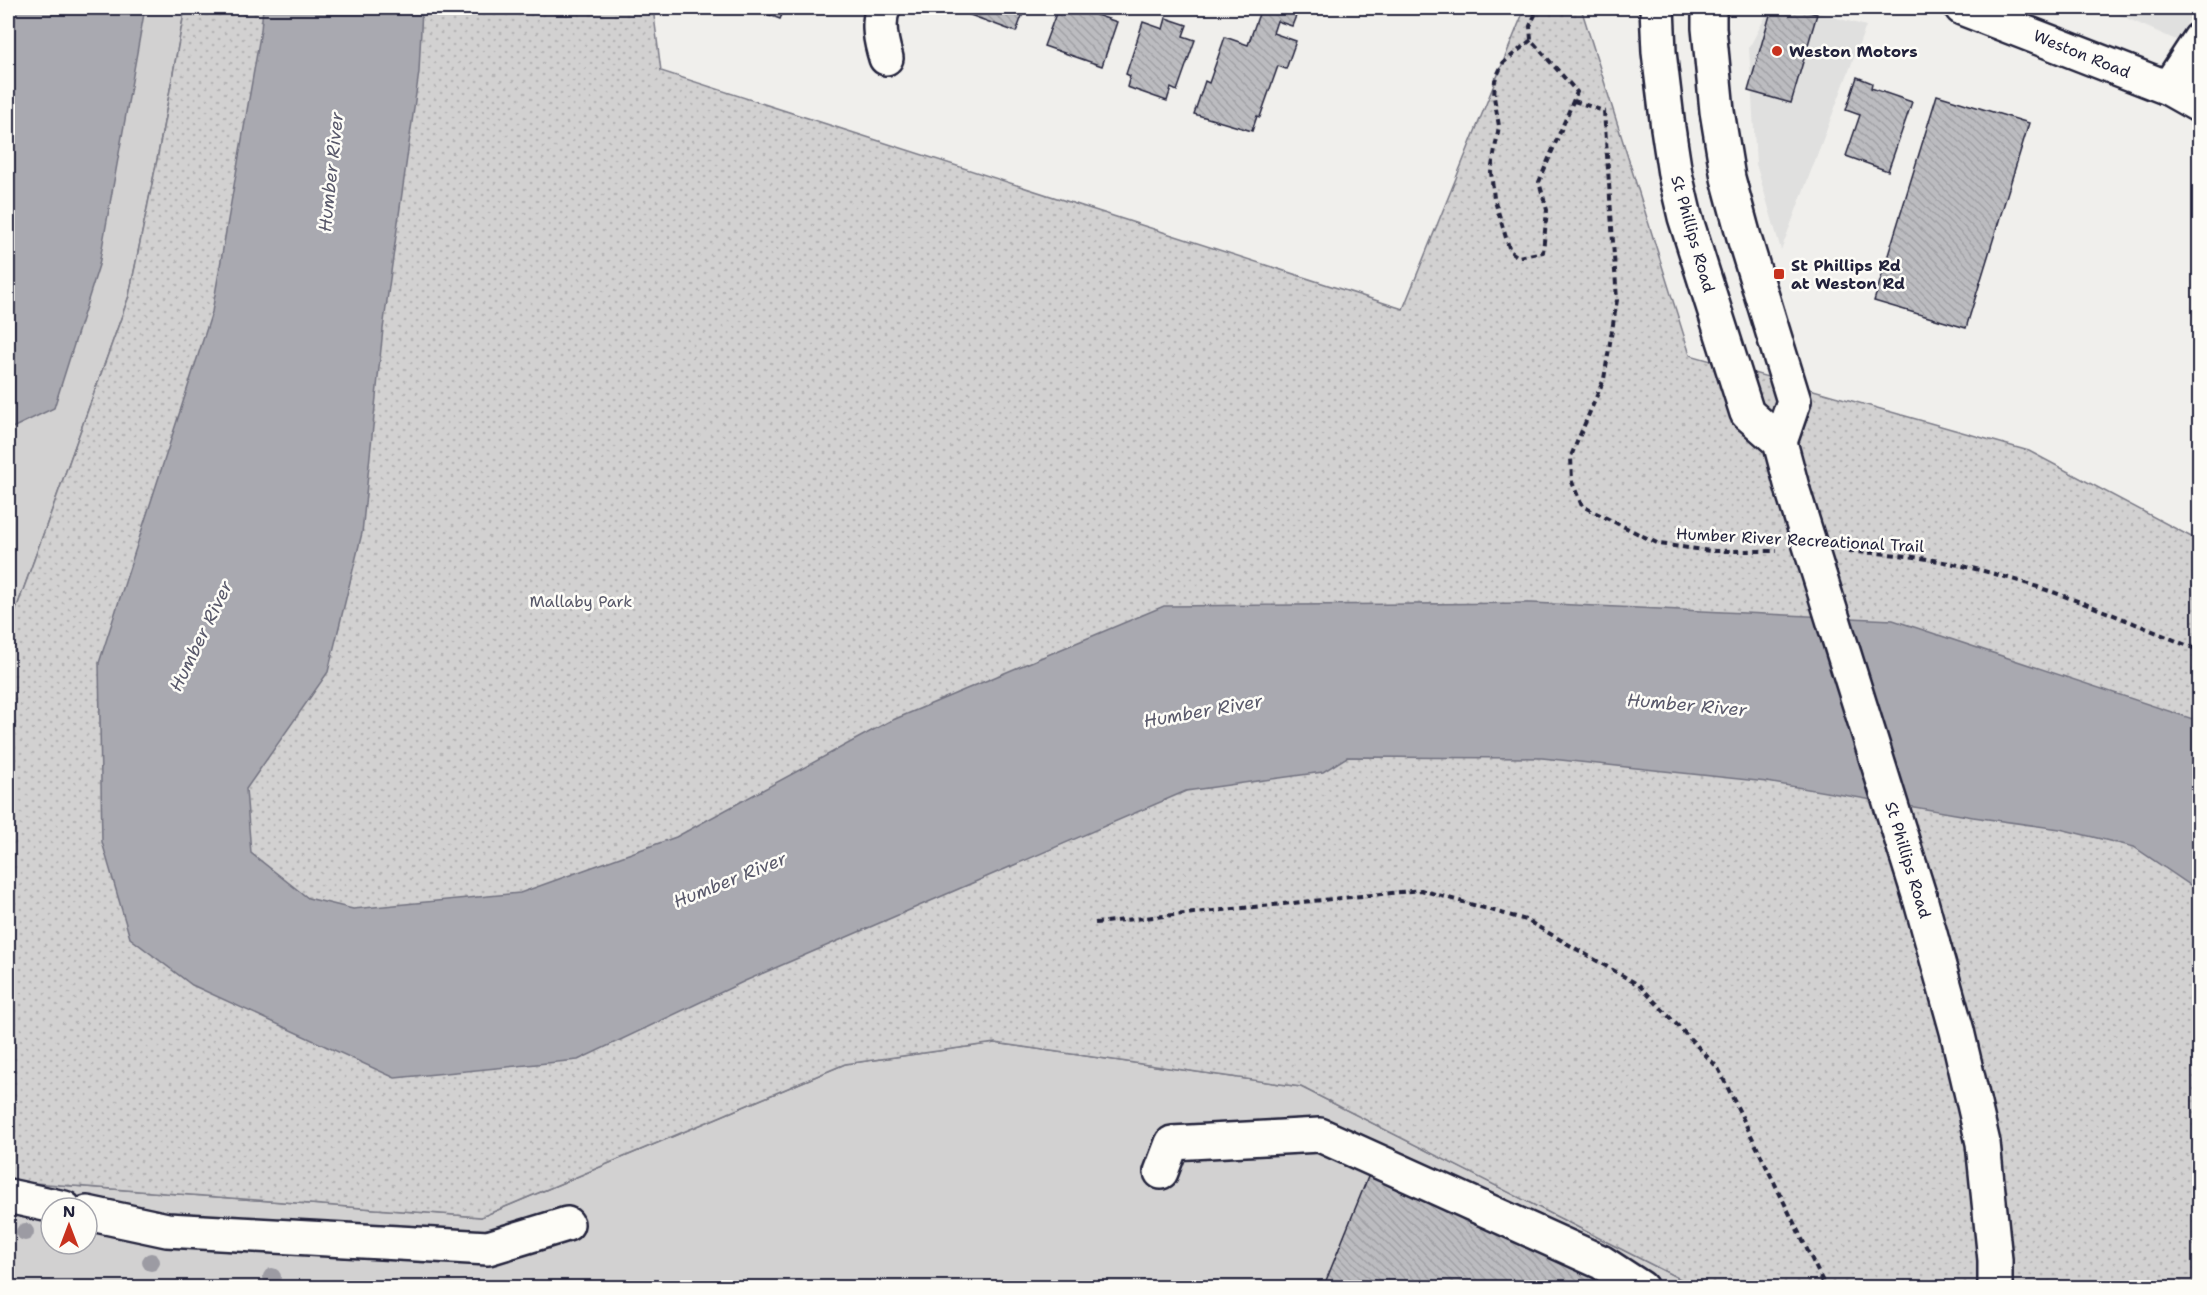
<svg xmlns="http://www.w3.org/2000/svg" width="2207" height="1295" font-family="'Shantell Sans',sans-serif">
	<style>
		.built { fill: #e0e0df }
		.green { fill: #d2d1d1; stroke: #7a7a86; stroke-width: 1.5; fill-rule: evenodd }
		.park { fill: url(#park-dots); stroke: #7a7a86; stroke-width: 1.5 }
		.water { fill: #a9a9b0; stroke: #737381; stroke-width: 1.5 }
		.building { fill: url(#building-back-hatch); stroke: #22223b; stroke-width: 1.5 }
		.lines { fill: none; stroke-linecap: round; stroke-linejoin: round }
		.minor-casing { stroke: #22223b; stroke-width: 38 }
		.major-casing { stroke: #22223b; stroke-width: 38 }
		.path { stroke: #22223b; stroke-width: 4; stroke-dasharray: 6 4.5; stroke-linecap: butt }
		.minor { stroke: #fdfcf7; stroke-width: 33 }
		.major { stroke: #fdfcf7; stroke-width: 33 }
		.major-bridge-casing { stroke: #22223b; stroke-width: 38; stroke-linecap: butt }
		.major-bridge { stroke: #fdfcf7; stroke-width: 33 }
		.tree { fill: #9c9ba3 }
		.poi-dot { fill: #c8321e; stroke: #fdfcf7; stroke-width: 2 }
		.labels { text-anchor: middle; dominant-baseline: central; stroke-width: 5; stroke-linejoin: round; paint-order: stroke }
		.poi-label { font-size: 16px; font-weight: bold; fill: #22223b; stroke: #fdfcf7; text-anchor: start }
		.street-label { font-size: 16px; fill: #22223b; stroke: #fdfcf7 }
		.park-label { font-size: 16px; fill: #575768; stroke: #fdfcf7 }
		.water-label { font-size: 18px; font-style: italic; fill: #58586a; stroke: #fdfcf7 }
	</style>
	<defs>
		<pattern id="park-dots" width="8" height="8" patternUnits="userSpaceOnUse" patternTransform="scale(1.5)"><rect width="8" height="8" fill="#d2d1d1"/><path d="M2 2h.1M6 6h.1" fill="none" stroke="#b4b3b4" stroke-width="1.8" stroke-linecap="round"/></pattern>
		<pattern id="building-back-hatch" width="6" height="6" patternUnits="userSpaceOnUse" patternTransform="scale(1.5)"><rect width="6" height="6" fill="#bcbcc0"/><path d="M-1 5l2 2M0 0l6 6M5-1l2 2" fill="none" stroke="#a1a1a6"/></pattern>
	</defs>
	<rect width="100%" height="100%" fill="#f0efec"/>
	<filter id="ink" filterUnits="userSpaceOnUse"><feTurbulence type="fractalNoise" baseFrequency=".0167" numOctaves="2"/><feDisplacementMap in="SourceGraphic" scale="12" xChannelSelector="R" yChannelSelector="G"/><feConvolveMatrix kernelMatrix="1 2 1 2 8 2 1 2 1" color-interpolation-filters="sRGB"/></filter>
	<g filter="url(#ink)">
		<path class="built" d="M 1770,8 L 1801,8 L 1866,26 L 1781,250 L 1756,164 L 1749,48 Z
			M 2104,8 L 2197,8 L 2176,40 Z"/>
		<path class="green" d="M 8,8 L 185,8 L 158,155 L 129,296 L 8,632 Z
			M 995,1043 L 1301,1087 L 1696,1287 L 8,1287 L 8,1181 L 481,1217 L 845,1064 ZM 51,1208 L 87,1208 L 87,1244 L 51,1244 Z"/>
		<path class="park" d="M 185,8 L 653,8 L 661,71 L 1403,309 L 1525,8 L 1581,8 L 1690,355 L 2029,451 L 2199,541 L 2199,1287 L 1696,1287 L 1301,1087 L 995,1043 L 845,1064 L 481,1217 L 8,1181 L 8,632 L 129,296 L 158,155 Z"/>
		<path class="water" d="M 8,8 L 145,8 L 99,265 L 54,408 L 8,430 Z
			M 263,8 L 422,8 L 419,72 L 383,329 L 362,533 L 328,672 L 246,789 L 251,853 L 308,898 L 353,909 L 520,893 L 676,837 L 888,722 L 1164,606 L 1532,603 L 1893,620 L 2199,721 L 2199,891 L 2134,847 L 2060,829 L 1973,817 L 1767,782 L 1542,758 L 1347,757 L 1323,772 L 1186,791 L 745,981 L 578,1060 L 395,1078 L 192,985 L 130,938 L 102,842 L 99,663 L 212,312 L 261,30 Z"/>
		<path class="building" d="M 751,8 L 785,8 L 780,19 Z
			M 963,8 L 1025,8 L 1016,32 L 962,12 Z
			M 1058,8 L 1076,8 L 1117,22 L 1102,66 L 1044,46 Z
			M 1261,8 L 1299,8 L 1292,26 L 1277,21 L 1273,33 L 1296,41 L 1286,69 L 1278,66 L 1260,117 L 1257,116 L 1252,131 L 1194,114 L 1205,81 L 1209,83 L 1225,37 L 1248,45 Z
			M 1772,8 L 1794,8 L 1817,14 L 1791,103 L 1748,91 Z
			M 1166,18 L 1187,25 L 1183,36 L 1195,40 L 1177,91 L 1171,88 L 1167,101 L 1127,87 L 1130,76 L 1126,74 L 1143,22 L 1163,29 Z
			M 1857,77 L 1872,83 L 1871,88 L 1912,102 L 1888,171 L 1846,156 L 1860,115 L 1846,110 Z
			M 1937,95 L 2029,123 L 1966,328 L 1874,301 Z
			M 1370,1172 L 1629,1288 L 1323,1288 Z"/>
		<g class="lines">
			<defs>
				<path id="minor" d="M 883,8 C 877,24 881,42 886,58
					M 2168,88 L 2200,39
					M 1161,1172 L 1172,1143 L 1320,1135 L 1601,1262 L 1641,1288
					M 8,1196 L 64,1208
					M 87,1213 L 167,1230 L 488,1248 L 567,1224"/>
				<path id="major" d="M 1657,8 L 1659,52 L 1668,128 L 1675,174 L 1685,217 L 1747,413 L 1780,442 L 1793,491
					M 1709,8 L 1709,28 L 1717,111 L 1728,178 L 1745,241 L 1794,401 L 1780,442
					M 1962,8 L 2168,88 L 2200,106
					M 1920,898 L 1957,1031 L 1983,1143 L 1995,1260 L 1995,1288"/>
			</defs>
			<use href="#minor" class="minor-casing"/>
			<use href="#major" class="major-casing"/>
			<path class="path" d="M 1531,40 L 1503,63 L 1495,80 L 1494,97 L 1499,126 L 1491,172 L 1494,198 L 1510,251 L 1518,257 L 1543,252 L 1547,210 L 1539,182 L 1577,92 L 1531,40 L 1530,26 L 1538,8
				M 1574,101 L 1604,111 L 1617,300 L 1604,379 L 1571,456 L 1572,482 L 1582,506 L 1659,544 L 1711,551 L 1777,551
				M 1848,552 C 1972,553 2087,603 2200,651
				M 1095,923 L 1421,890 L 1526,920 L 1639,985 L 1718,1068 L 1826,1288"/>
			<use href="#minor" class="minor"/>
			<use href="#major" class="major"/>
			<defs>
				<path id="major-bridge" d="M 1793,491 L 1920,898"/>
			</defs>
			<use href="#major-bridge" class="major-bridge-casing"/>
			<use href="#major-bridge" class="major-bridge"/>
		</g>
		<g class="tree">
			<circle cx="25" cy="1232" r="9"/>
			<circle cx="151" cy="1262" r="9"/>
			<circle cx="272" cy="1277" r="9"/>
		</g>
	</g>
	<g class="poi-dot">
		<circle cx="1777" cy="51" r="6"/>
		<rect x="1773" y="268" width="12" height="12" rx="3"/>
	</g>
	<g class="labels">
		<g class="poi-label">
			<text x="1789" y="51">Weston Motors</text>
			<text x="1791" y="265">St Phillips Rd<tspan x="1791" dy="18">at Weston Rd</tspan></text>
		</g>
		<g class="street-label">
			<text transform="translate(2082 54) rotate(22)">Weston Road</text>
			<text transform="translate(1693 234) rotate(74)">St Phillips Road</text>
			<text transform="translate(1800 540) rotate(3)">Humber River Recreational Trail</text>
			<text transform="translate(1908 860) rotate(73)">St Phillips Road</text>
		</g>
		<g class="park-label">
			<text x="581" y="601">Mallaby Park</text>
		</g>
		<g class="water-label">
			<text transform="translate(331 172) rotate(-84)">Humber River</text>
			<text transform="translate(201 636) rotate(-64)">Humber River</text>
			<text transform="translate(1687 705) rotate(5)">Humber River</text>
			<text transform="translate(1203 711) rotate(-10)">Humber River</text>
			<text transform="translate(730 880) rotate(-22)">Humber River</text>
		</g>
	</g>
	<rect width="2207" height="1295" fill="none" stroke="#fdfcf7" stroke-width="30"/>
	<rect x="15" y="15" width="2177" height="1265" fill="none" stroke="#22223b" stroke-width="2" filter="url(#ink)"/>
	<g transform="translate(69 1226)"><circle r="28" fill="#fdfcf7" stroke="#a5a5ac" stroke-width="1.5"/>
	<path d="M0-4.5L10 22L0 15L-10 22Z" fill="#c8321e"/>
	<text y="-9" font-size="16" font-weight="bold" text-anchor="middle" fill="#22223b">N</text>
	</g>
</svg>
